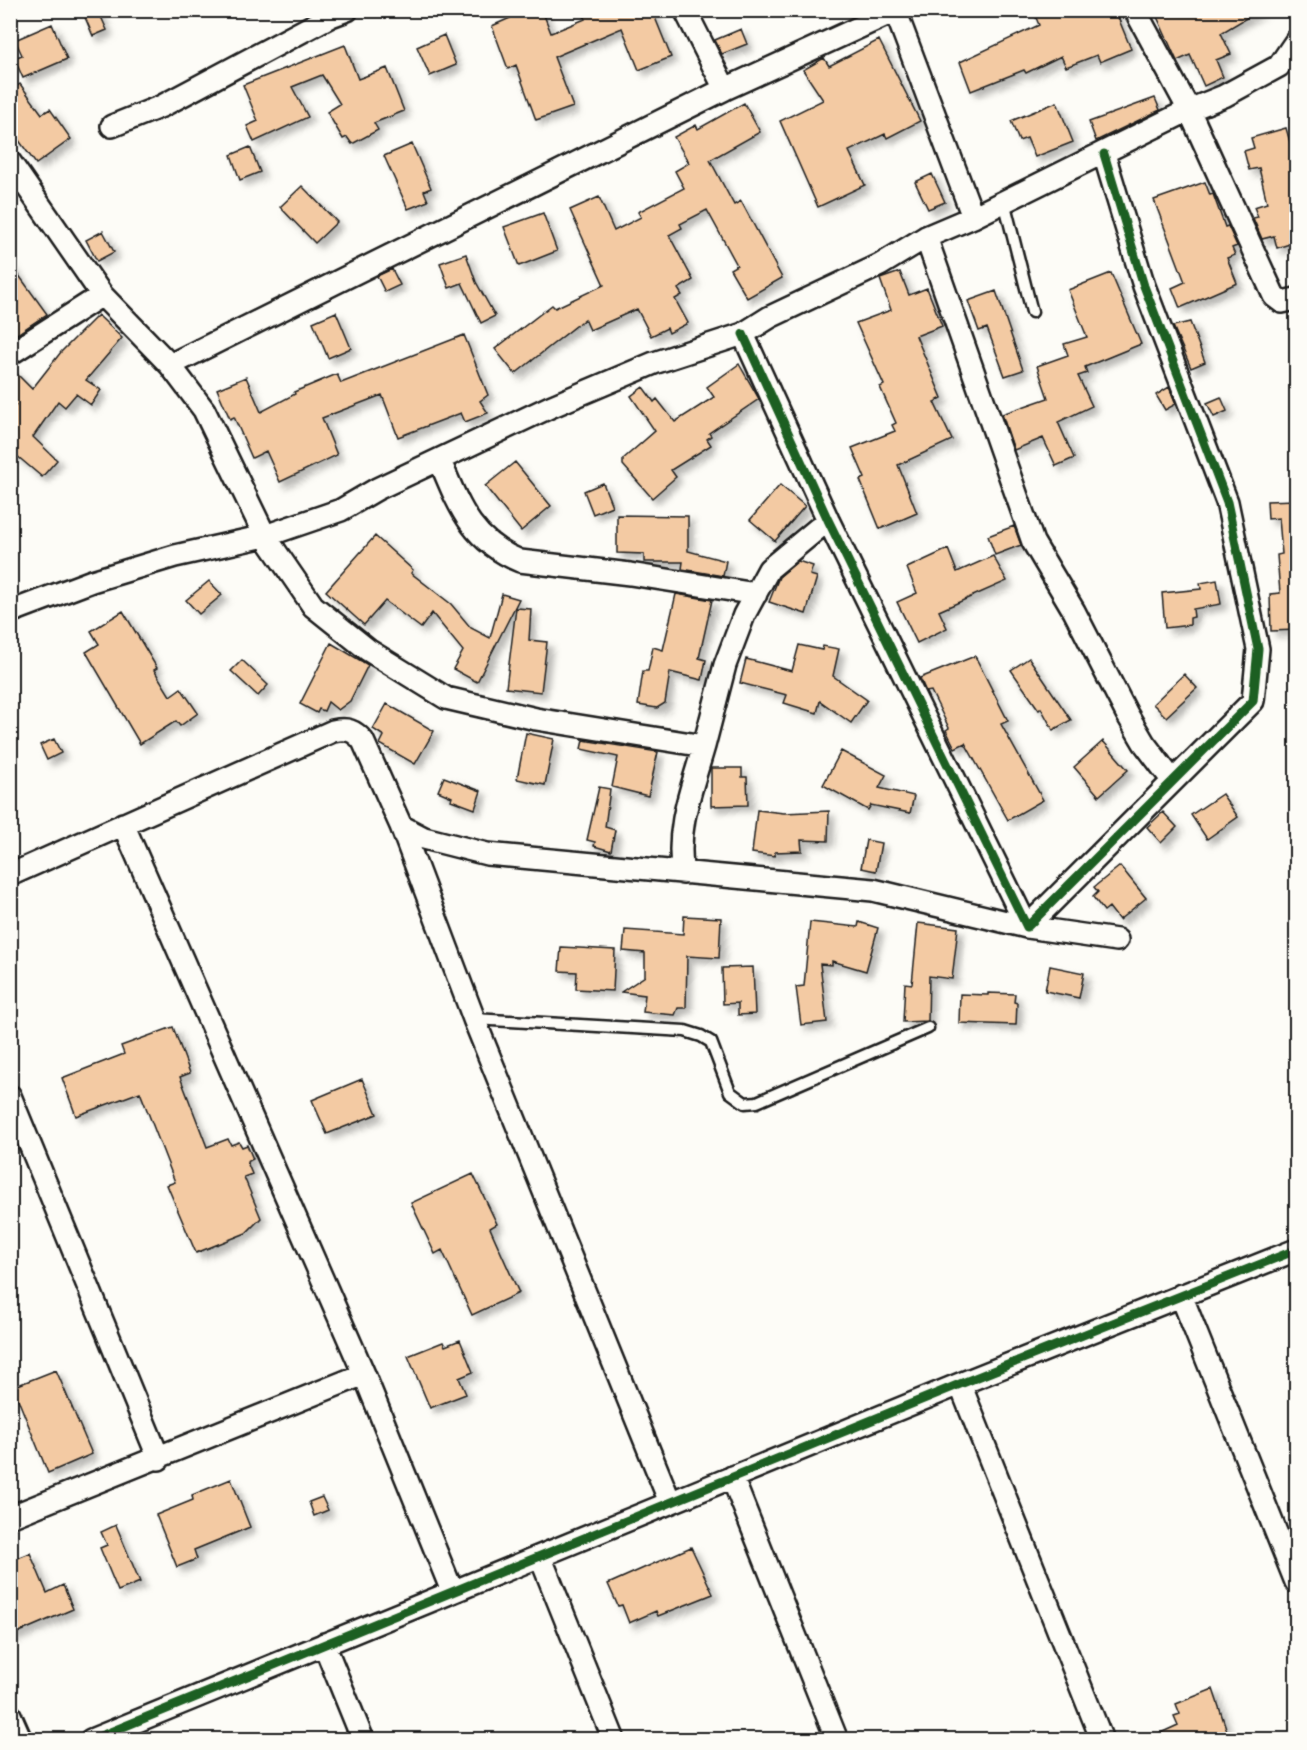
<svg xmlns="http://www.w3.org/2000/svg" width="1307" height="1750" font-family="'Balsamiq Sans',sans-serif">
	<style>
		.building { fill: #f3caa3; stroke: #1c1c1c; stroke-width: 1.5; filter: url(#shadow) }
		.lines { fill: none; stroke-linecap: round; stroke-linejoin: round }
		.service-casing { stroke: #1c1c1c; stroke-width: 15 }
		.minor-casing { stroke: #1c1c1c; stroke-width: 26 }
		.service { stroke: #fdfcf7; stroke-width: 10 }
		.minor { stroke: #fdfcf7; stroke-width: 21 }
		.cycleway-casing { stroke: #fdfcf7; stroke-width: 13 }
		.cycleway { stroke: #1b5e20; stroke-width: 9 }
	</style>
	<defs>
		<filter id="shadow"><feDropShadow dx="5.5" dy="5.5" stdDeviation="3" flood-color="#0004"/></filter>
	</defs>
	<rect width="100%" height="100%" fill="#fdfcf7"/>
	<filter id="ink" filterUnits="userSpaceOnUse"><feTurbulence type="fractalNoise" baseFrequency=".0167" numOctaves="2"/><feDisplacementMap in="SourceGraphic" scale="12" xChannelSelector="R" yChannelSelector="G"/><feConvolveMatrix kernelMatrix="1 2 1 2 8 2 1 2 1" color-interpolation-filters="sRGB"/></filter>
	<g filter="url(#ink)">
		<path class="building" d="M 93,10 L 98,10 L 107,30 L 93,36 L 84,15 Z
			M 507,10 L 542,10 L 551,33 L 585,19 L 582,10 L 652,10 L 671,57 L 639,70 L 622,28 L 554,57 L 573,107 L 536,120 L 516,65 L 508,69 L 492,26 L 510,18 Z
			M 1033,10 L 1115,10 L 1131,49 L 1100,62 L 1097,55 L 1066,67 L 1061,56 L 1026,73 L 1024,70 L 971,91 L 960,62 L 1039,25 Z
			M 1154,10 L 1260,10 L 1221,33 L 1231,54 L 1216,60 L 1223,77 L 1204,86 L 1190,55 L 1177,61 Z
			M 52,24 L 67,59 L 23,78 L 14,58 L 22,55 L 15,40 Z
			M 741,29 L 747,44 L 722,54 L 715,40 Z
			M 444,35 L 456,65 L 430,76 L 417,47 Z
			M 879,40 L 920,121 L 887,138 L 885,134 L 849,151 L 865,185 L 818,207 L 780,121 L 823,100 L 803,70 L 824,58 L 829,66 Z
			M 345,45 L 358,79 L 387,68 L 404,111 L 374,123 L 378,130 L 352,144 L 347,137 L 343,139 L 327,112 L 340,104 L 322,75 L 292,87 L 308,117 L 254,142 L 247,126 L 258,121 L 243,85 Z
			M 20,84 L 42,114 L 50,109 L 71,139 L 36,164 L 10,128 L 10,91 Z
			M 1155,98 L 1160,110 L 1096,141 L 1089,122 Z
			M 1057,102 L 1073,142 L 1035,157 L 1027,138 L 1019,141 L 1011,121 Z
			M 744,103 L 760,132 L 710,160 L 734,205 L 741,201 L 782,278 L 747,298 L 730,269 L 737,265 L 707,210 L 680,224 L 682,228 L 669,235 L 693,280 L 678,289 L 682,295 L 675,299 L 688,323 L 669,333 L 667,328 L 651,336 L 637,309 L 590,330 L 585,319 L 515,374 L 495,349 L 552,305 L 555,308 L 604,285 L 570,210 L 599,197 L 614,231 L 641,217 L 638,212 L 684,188 L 675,171 L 689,163 L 674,137 L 696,125 L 698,129 Z
			M 1286,128 L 1294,156 L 1291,157 L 1296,178 L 1296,242 L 1277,248 L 1274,236 L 1262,239 L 1253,218 L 1258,217 L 1254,207 L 1267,203 L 1259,168 L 1249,170 L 1244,151 L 1254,148 L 1251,138 Z
			M 412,144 L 431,188 L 424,191 L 428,201 L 408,209 L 384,156 Z
			M 250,147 L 260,172 L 240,180 L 231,155 Z
			M 932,174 L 945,202 L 928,209 L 915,182 Z
			M 1205,182 L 1210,195 L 1213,194 L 1225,227 L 1228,226 L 1237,246 L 1232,248 L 1235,255 L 1227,258 L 1237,283 L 1180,308 L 1172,288 L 1185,282 L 1154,200 Z
			M 302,186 L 337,222 L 315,243 L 280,207 Z
			M 543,213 L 557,251 L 519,266 L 504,227 Z
			M 103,231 L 114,252 L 97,261 L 86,240 Z
			M 466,254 L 476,282 L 495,316 L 481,323 L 462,283 L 449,288 L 440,263 Z
			M 10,263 L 47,314 L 17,334 L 10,325 Z
			M 392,269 L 400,285 L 385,292 L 377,276 Z
			M 900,272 L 909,295 L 927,288 L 942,326 L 916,336 L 942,398 L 934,402 L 952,440 L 898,465 L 917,513 L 880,529 L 860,480 L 865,478 L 852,448 L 895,431 L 892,425 L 896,423 L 880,387 L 884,385 L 856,323 L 891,310 L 880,279 Z
			M 1111,273 L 1141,344 L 1085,367 L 1087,373 L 1078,376 L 1092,406 L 1058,422 L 1074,458 L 1056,466 L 1043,438 L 1014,450 L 1002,414 L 1048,398 L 1037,366 L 1068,355 L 1064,344 L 1087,337 L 1068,290 Z
			M 996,291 L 1023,370 L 1005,376 L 987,328 L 979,331 L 968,301 Z
			M 336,312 L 351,348 L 328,358 L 313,322 Z
			M 98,315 L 122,338 L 86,380 L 101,390 L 91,405 L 76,394 L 65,407 L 58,401 L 33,437 L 57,460 L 42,477 L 10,450 L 10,414 L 16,405 L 10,402 L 10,367 L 32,389 L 61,352 Z
			M 1190,322 L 1205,362 L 1191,368 L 1173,326 Z
			M 464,335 L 488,395 L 480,401 L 488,413 L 465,422 L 461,413 L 398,437 L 382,395 L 322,418 L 337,455 L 280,482 L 266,451 L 252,458 L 234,417 L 230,419 L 217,389 L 246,377 L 261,412 L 295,394 L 294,392 L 337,374 L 341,383 Z
			M 739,364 L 759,399 L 709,433 L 711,436 L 707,439 L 711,445 L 671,470 L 676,477 L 652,498 L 623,465 L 623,459 L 655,431 L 631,396 L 643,387 L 654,402 L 657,399 L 675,422 L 714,397 L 707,387 Z
			M 1169,387 L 1176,404 L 1165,410 L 1156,395 Z
			M 1221,397 L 1227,411 L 1214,417 L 1207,403 Z
			M 515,462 L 551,506 L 521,531 L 485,486 Z
			M 603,483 L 612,506 L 593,514 L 584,491 Z
			M 780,485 L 805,506 L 775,541 L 750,520 Z
			M 1296,500 L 1296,630 L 1271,631 L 1270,594 L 1280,593 L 1277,555 L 1282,554 L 1279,518 L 1268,519 L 1267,501 Z
			M 617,515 L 688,516 L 688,551 L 726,561 L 723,576 L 682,569 L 683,562 L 644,562 L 644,554 L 617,553 Z
			M 1014,526 L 1021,545 L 995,555 L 988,536 Z
			M 375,536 L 413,570 L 411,573 L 451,604 L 471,628 L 490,638 L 502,594 L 519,599 L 477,682 L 453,669 L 463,651 L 432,613 L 421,628 L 385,601 L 364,625 L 326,591 Z
			M 948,549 L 957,572 L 993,556 L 1007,581 L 939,611 L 947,628 L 917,643 L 897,602 L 917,593 L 907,568 Z
			M 798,561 L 813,566 L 810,575 L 817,577 L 806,614 L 769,602 L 779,577 Z
			M 1217,580 L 1221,604 L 1193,609 L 1194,617 L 1190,618 L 1190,625 L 1165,628 L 1162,593 L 1201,589 L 1200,583 Z
			M 209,581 L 222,595 L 199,614 L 186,600 Z
			M 676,594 L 712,600 L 699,658 L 706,660 L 702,680 L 670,672 L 665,703 L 657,708 L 638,705 L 643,671 L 648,671 L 653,647 L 663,650 Z
			M 516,608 L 531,609 L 529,640 L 547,642 L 541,692 L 506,688 Z
			M 123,611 L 157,668 L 154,670 L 170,696 L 181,688 L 198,713 L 180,726 L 176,721 L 140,744 L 86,652 L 99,644 L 91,631 Z
			M 331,643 L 368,665 L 350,701 L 338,710 L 328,702 L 324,711 L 319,709 L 317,713 L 300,704 Z
			M 799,645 L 822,650 L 823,646 L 839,649 L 833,676 L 867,700 L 851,723 L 820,701 L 817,713 L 784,703 L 787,695 L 740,683 L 746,659 L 792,671 Z
			M 975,656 L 1008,721 L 1001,724 L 1043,800 L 1008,820 L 965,743 L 955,748 L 946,730 L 949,728 L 931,691 L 926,692 L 920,678 Z
			M 1029,658 L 1071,720 L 1053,730 L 1041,708 L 1039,710 L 1011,670 Z
			M 242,660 L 268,685 L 258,696 L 231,671 Z
			M 1184,674 L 1197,688 L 1166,717 L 1153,704 Z
			M 387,704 L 434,731 L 415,764 L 380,744 L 384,736 L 373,729 Z
			M 526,733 L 554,739 L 545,785 L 517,779 Z
			M 54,739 L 61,753 L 47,760 L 40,745 Z
			M 583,740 L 658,752 L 648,796 L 612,787 L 618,757 L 581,749 Z
			M 1103,741 L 1128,770 L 1099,796 L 1074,767 Z
			M 841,751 L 886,775 L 879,788 L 914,796 L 910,813 L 871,805 L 868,810 L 823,785 Z
			M 711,768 L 742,768 L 742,777 L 747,777 L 748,805 L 711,806 Z
			M 444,777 L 481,791 L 475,809 L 451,800 L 452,797 L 438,791 Z
			M 599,787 L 610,789 L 605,827 L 615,830 L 611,851 L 594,846 L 595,842 L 587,840 Z
			M 1222,794 L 1238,817 L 1207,839 L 1191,815 Z
			M 757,810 L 784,813 L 829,811 L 828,841 L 801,840 L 802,851 L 775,852 L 775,856 L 752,853 Z
			M 1163,812 L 1177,827 L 1161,843 L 1147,827 Z
			M 866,840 L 881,843 L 876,871 L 861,868 Z
			M 1120,866 L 1146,898 L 1119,920 L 1109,907 L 1104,911 L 1093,897 L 1098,892 L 1094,887 Z
			M 684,916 L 721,918 L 719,958 L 687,956 L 686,1008 L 678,1008 L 675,1015 L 643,1012 L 645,995 L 621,992 L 645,976 L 645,953 L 623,951 L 625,930 L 683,934 Z
			M 810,922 L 858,927 L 859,922 L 878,928 L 866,971 L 832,961 L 832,965 L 820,964 L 827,1022 L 801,1025 L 796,987 L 804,986 Z
			M 918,923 L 958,928 L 952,979 L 929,976 L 928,1021 L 903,1022 L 905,983 L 912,984 Z
			M 561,947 L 615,950 L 613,991 L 576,989 L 577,972 L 559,971 Z
			M 1050,966 L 1084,973 L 1079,998 L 1045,991 Z
			M 753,967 L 755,1014 L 738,1015 L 738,1003 L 723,1004 L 722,968 Z
			M 988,993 L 1015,994 L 1014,1002 L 1017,1003 L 1016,1025 L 959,1023 L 960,994 L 988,995 Z
			M 173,1027 L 190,1073 L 180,1077 L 207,1147 L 228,1139 L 231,1145 L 239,1142 L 242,1147 L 247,1145 L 253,1159 L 247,1162 L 252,1174 L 244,1177 L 261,1218 L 246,1233 L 196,1253 L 167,1185 L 175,1182 L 140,1092 L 76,1116 L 62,1078 L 124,1054 L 121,1046 Z
			M 362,1079 L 377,1114 L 327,1134 L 312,1100 Z
			M 473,1174 L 497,1224 L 490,1228 L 519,1293 L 472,1315 L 442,1250 L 435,1254 L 411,1203 Z
			M 460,1340 L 473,1372 L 459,1378 L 466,1394 L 430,1408 L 408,1356 L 443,1342 L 445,1346 Z
			M 56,1370 L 92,1454 L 48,1473 L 13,1387 Z
			M 231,1479 L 250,1527 L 194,1550 L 197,1559 L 177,1567 L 156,1515 L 193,1500 L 192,1495 Z
			M 322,1497 L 328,1510 L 314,1516 L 309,1502 Z
			M 116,1525 L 140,1582 L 118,1591 L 100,1548 L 107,1545 L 101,1532 Z
			M 691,1547 L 713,1594 L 658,1616 L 656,1611 L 629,1623 L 622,1605 L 618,1606 L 608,1584 Z
			M 30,1553 L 47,1593 L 63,1585 L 73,1609 L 10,1636 L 10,1561 Z
			M 1213,1689 L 1230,1740 L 1145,1740 L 1178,1725 L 1174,1716 L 1180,1714 L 1176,1704 Z"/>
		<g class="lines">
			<defs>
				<path id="service" d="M 1004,201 L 1032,312
					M 474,1019 L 685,1031 L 701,1036 L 711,1042 L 730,1092 L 745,1103 L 757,1102 L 928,1028"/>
				<path id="minor" d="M 685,10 L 725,89
					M 895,10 L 973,217
					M 1135,10 L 1189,110 L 1274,296 L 1282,302 L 1296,299
					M 112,126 L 162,106 L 331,16 L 347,10
					M 10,162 L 102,295 L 170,365 L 204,410 L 265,536 L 313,606 L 368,650 L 446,698 L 536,719 L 704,746 L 725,665 L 744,615 L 769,569 L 828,520
					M 926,237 L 1033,542 L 1074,611 L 1127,714 L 1144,743 L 1172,780
					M 743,334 L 828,520 L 1027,927 L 1253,701 L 1258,649 L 1227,502 L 1144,286 L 1104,154
					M 10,354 L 102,295
					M 170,365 L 725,89 L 895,11
					M 440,461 C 459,506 471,541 520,561 L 630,574 L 756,594
					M 10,612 L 92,581 L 175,556 L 265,536 L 341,510 L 377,489 L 550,407 L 654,363 L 743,334 L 770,317 L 880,265 L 926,237 L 973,217 L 1189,110 L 1224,96 L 1279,66 L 1296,41
					M 123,824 L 364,1374 L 452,1591
					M 401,826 L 424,838 L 487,854 L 873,890 L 1027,927 L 1117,940
					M 683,873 C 675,829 692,788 704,746
					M 10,875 L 333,731 C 347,728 354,730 363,741 L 401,826 L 474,1019 L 670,1502
					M 10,1096 L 159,1459
					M 1181,1295 L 1296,1582
					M 960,1384 L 1102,1740
					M 732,1477 L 837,1740
					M 10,1517 L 364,1374
					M 540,1556 L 614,1740
					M 324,1644 L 363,1740
					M 10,1715 L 21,1740
					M 91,1740 L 960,1384 L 1296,1250"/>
			</defs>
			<use href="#service" class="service-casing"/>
			<use href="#minor" class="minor-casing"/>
			<use href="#service" class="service"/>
			<use href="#minor" class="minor"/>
			<defs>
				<path id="cycleway" d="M 743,334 L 828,520 L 1027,927 L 1253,701 L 1258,649 L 1227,502 L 1144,286 L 1104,154
					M 91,1740 L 960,1384 L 1296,1250"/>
			</defs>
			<use href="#cycleway" class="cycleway-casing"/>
			<use href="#cycleway" class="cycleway"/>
		</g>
	</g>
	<rect width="1307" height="1750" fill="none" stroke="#fdfcf7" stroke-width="36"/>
	<rect x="18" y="18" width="1271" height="1714" fill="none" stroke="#1c1c1c" stroke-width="2" filter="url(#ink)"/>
</svg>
